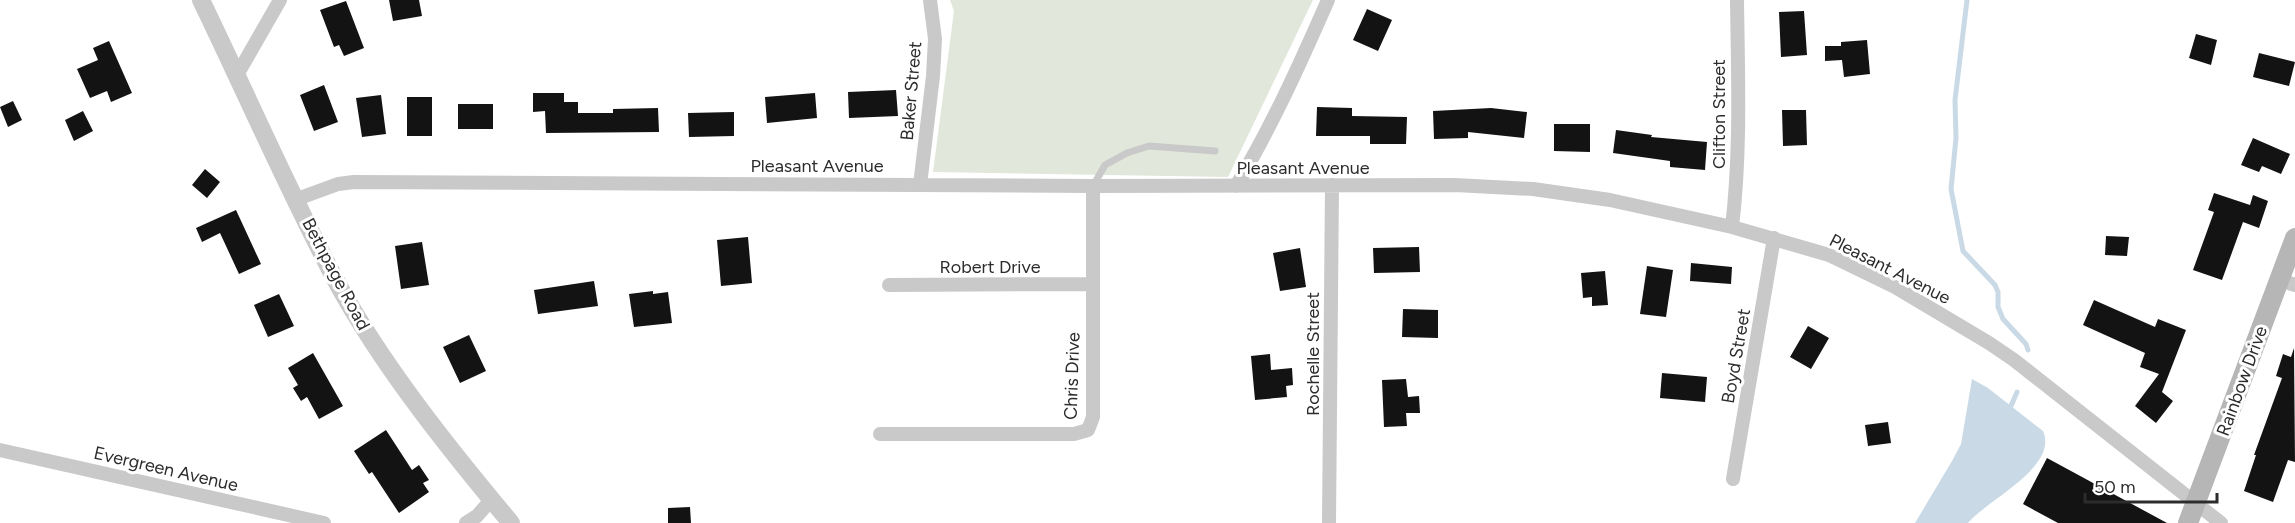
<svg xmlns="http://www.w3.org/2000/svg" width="2295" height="523" font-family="Figtree,sans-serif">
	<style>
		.green { fill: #e1e8db }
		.water { fill: #c9dae6 }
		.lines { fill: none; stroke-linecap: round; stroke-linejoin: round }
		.stream { stroke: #c9dae6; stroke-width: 5 }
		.building { fill: #131313 }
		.service { stroke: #c9c9c9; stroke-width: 7 }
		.minor { stroke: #c9c9c9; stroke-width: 14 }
		.tertiary { stroke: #c9c9c9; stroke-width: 18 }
		.secondary { stroke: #b6b6b6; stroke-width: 20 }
		.labels { text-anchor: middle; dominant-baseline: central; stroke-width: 6; stroke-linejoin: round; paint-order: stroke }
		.street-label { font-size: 18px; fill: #2c2c2c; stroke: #fff }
	</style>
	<rect width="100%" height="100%" fill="#fff"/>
	<path class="green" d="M 950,0 L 1313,0 L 1228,177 L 933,172 L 954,11 Z"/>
	<path class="water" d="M 1972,379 L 1988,388 L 2043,431 C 2059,467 1987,500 1968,523 L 1915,523 L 1952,461 L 1961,444 Z"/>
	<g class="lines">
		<path class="stream" d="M 1967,0 L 1955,100 L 1956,138 L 1951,189 L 1963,251 L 1995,285 L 1998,292 L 1998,307 L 2003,319 L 2026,344 L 2028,350
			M 2008,413 L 2017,392"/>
	</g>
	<path class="building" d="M 389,0 L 419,0 L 422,16 L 393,21 Z
		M 346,1 L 364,48 L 344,56 L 339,45 L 334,47 L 320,10 Z
		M 1367,9 L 1392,20 L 1378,51 L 1353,40 Z
		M 1804,11 L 1807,55 L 1781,57 L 1779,12 Z
		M 2196,34 L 2217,40 L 2211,65 L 2189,58 Z
		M 1867,40 L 1870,74 L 1844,77 L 1842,60 L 1825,61 L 1825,46 L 1841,46 L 1841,42 Z
		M 109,41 L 132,93 L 111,102 L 107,91 L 90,98 L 77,69 L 98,60 L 93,48 Z
		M 2259,53 L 2295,62 L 2289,86 L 2253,77 Z
		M 324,85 L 338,122 L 314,131 L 300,95 Z
		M 896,90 L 898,116 L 849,118 L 848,92 Z
		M 533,93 L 564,93 L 564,102 L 578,102 L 578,113 L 613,113 L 613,109 L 658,108 L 659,132 L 546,133 L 545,111 L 533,112 Z
		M 815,93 L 817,118 L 767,123 L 765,97 Z
		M 381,95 L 386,134 L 362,137 L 356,98 Z
		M 407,97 L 432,97 L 432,136 L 407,136 Z
		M 13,101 L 22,120 L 8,127 L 0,107 Z
		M 458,104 L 493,104 L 493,129 L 458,129 Z
		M 1317,107 L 1352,108 L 1352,116 L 1407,117 L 1406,144 L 1370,144 L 1370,136 L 1316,136 Z
		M 1491,108 L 1527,112 L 1524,138 L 1468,132 L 1468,138 L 1434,139 L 1433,111 Z
		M 1782,110 L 1806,110 L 1807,145 L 1783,146 Z
		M 83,111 L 93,131 L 74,141 L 65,120 Z
		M 734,112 L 734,136 L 689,137 L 688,113 Z
		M 1554,124 L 1590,124 L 1590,152 L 1554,151 Z
		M 1616,130 L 1652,135 L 1651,137 L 1707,142 L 1705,170 L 1670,167 L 1670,161 L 1613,153 Z
		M 2253,138 L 2290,154 L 2281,174 L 2262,166 L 2259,172 L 2241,165 Z
		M 205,169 L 220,182 L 207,198 L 192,185 Z
		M 2214,193 L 2250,205 L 2253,195 L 2268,201 L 2259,228 L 2243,222 L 2222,280 L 2193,270 L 2214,212 L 2208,210 Z
		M 236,210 L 261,264 L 239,274 L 220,233 L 202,242 L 196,228 Z
		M 2106,236 L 2129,237 L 2127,256 L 2105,255 Z
		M 748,237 L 752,283 L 721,286 L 717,240 Z
		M 422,242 L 429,285 L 401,289 L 395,246 Z
		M 1419,247 L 1420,272 L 1374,273 L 1373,248 Z
		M 1300,248 L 1306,287 L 1280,291 L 1273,253 Z
		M 1691,263 L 1732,267 L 1731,284 L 1690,281 Z
		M 1647,266 L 1673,270 L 1666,317 L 1640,314 Z
		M 1605,271 L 1608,305 L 1592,306 L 1592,297 L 1583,298 L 1581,273 Z
		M 594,281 L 598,306 L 538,314 L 534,290 Z
		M 653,291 L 653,294 L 668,292 L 672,323 L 634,327 L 629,294 Z
		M 279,294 L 294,326 L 268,337 L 254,305 Z
		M 2094,300 L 2155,327 L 2158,319 L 2186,330 L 2162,392 L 2173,401 L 2156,423 L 2135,406 L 2159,374 L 2140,367 L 2145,353 L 2083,325 Z
		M 1403,309 L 1438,310 L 1438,338 L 1402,337 Z
		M 1808,326 L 1829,338 L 1811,369 L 1790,357 Z
		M 469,335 L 486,371 L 460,383 L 443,347 Z
		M 2294,348 L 2295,462 L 2288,460 L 2273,502 L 2244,491 L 2256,455 L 2254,455 L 2282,378 L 2276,376 L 2283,354 L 2291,357 Z
		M 313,353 L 343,406 L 319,419 L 307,397 L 301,401 L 293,388 L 298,385 L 288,368 Z
		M 1270,354 L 1271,370 L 1292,368 L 1293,385 L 1286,386 L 1287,397 L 1255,400 L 1251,356 Z
		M 1662,373 L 1707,377 L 1705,402 L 1660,398 Z
		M 1406,379 L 1408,397 L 1419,396 L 1420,413 L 1406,413 L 1407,426 L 1384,427 L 1382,380 Z
		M 1888,422 L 1891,443 L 1868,446 L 1865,425 Z
		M 386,430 L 412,470 L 419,465 L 429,480 L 423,483 L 429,492 L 399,513 L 372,472 L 369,474 L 354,451 Z
		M 2047,458 L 2167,523 L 2058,523 L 2023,504 Z
		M 690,507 L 691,523 L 668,523 L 668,508 Z"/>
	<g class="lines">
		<path class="service" d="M 1093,186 L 1105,165 L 1127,153 L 1149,146 L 1215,151"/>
		<path class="minor" d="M 237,75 L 280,0
			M 920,185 L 933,76 L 935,39 L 930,0
			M 1236,186 C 1272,126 1300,64 1328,0
			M 297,199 L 338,184 L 354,182 L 1093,186 L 1455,185 L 1533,189 L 1610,200 L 1732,227 L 1829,255 L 1895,287 L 1989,343 L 2014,360 L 2221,523
			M 1732,227 C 1741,152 1738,76 1737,0
			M 2280,280 L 2295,285
			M 889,285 L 1092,284
			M 880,434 L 1074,434 L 1088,430 L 1093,417 L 1093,186
			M 0,450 L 324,523
			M 1733,479 L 1774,238
			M 466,523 L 477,516 L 491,500
			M 1329,523 L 1332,185"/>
		<path class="tertiary" d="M 201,0 C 246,93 287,188 335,279 C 381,364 449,449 511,523"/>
		<path class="secondary" d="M 2188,523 L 2295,238"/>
	</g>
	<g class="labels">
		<g class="street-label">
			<text transform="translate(911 91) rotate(-85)">Baker Street</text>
			<text transform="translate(1719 114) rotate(-90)">Clifton Street</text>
			<text x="817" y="166">Pleasant Avenue</text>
			<text x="1303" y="168">Pleasant Avenue</text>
			<text x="990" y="267">Robert Drive</text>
			<text transform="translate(1890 269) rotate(27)">Pleasant Avenue</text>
			<text transform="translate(336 274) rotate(62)">Bethpage Road</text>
			<text transform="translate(1313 354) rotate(-90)">Rochelle Street</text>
			<text transform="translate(1736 356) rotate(-80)">Boyd Street</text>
			<text transform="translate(1072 376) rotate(-88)">Chris Drive</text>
			<text transform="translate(2242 381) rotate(-70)">Rainbow Drive</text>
			<text transform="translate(166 469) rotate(13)">Evergreen Avenue</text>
		</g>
	</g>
	<path d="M2085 493v9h132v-9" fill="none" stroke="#2c2c2c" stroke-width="3"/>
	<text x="2094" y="493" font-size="18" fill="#2c2c2c" stroke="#ffffff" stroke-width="4.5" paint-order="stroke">50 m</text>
</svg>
